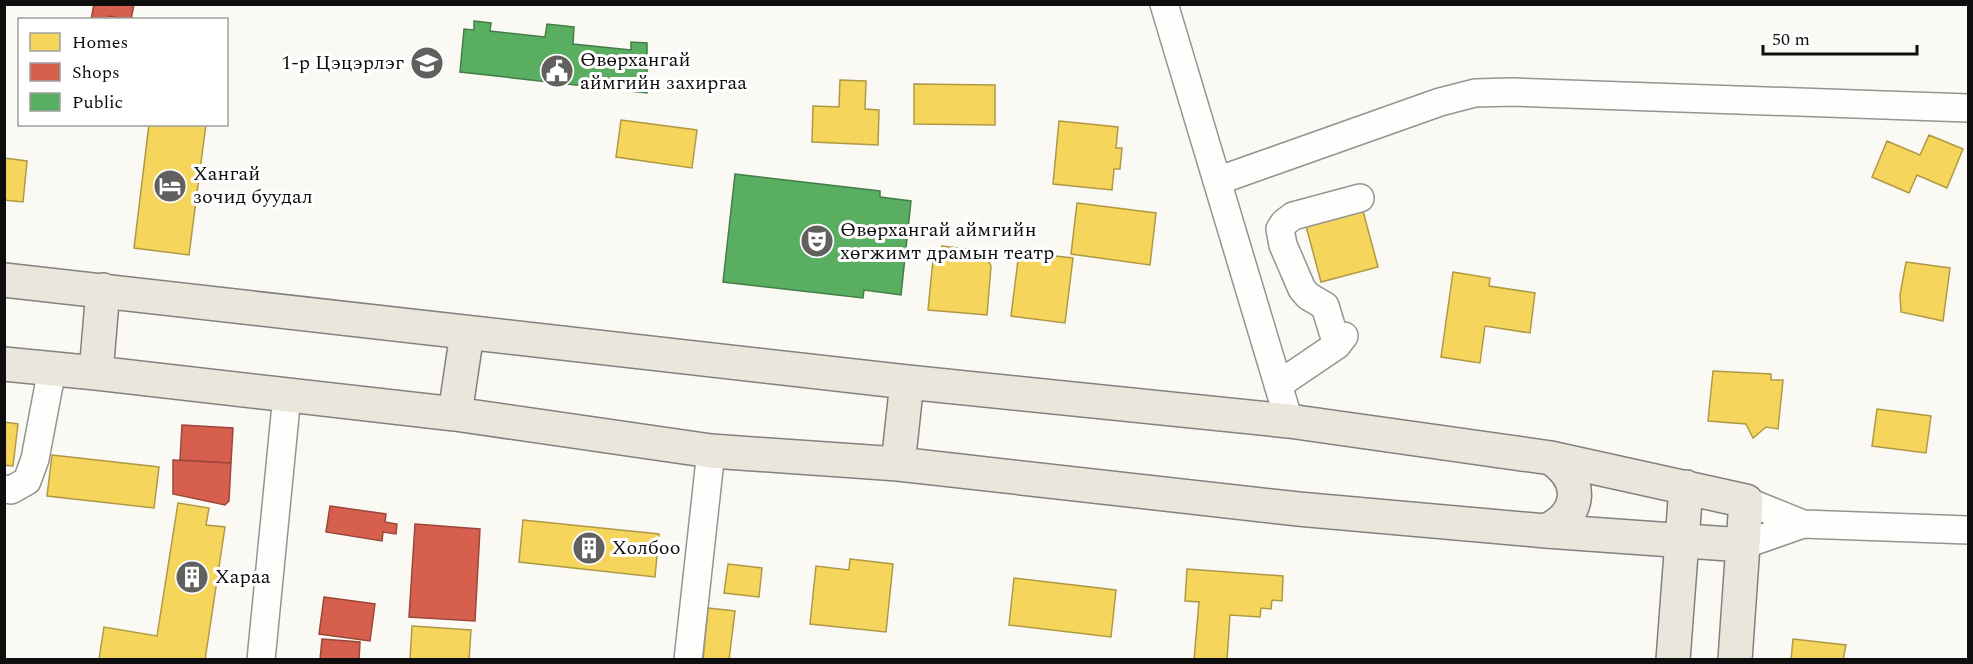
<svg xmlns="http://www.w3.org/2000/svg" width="1973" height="664" font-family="Spectral,serif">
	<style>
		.homes { fill: #f6d55c; stroke: #b09945; stroke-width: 1.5 }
		.shops { fill: #d6604d; stroke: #9a473a; stroke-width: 1.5 }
		.public { fill: #5aae61; stroke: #437e48; stroke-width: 1.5 }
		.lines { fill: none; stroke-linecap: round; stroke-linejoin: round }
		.minor-casing { stroke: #949492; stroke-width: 30 }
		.major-casing { stroke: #82817f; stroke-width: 36 }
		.minor { stroke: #fefefd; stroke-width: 27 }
		.major { stroke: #eae6db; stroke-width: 33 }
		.labels { text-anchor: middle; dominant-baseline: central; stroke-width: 6; stroke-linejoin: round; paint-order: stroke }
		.poi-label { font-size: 20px; fill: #0e0e0e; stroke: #fff; text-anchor: start }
	</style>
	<rect width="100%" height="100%" fill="#faf9f4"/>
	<path class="homes" d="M 840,80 L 866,81 L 865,109 L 879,110 L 878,145 L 812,142 L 813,106 L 839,107 Z
		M 914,84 L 995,85 L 995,125 L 914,124 Z
		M 621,120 L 697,130 L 692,168 L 616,157 Z
		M 1059,121 L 1118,127 L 1116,148 L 1122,148 L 1120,169 L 1114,169 L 1112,190 L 1053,184 Z
		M 149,124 L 206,124 L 189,255 L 134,248 Z
		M 1929,135 L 1963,149 L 1947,188 L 1917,175 L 1909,193 L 1872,177 L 1887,141 L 1920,155 Z
		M 4,158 L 27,161 L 23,202 L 4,200 Z
		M 1077,203 L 1156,213 L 1150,265 L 1071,254 Z
		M 1363,211 L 1378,267 L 1321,282 L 1306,226 Z
		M 942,246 L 983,251 L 991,266 L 987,315 L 928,310 L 933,260 Z
		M 1019,252 L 1073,258 L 1065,323 L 1011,316 Z
		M 1906,262 L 1950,268 L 1943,321 L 1901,312 L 1900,295 Z
		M 1453,272 L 1490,278 L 1489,286 L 1535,293 L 1530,333 L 1485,326 L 1480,363 L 1441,357 Z
		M 1713,371 L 1771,374 L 1771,380 L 1783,380 L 1778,429 L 1766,427 L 1753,438 L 1746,424 L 1708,421 Z
		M 1877,409 L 1931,416 L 1926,453 L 1872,446 Z
		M 4,422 L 18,424 L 13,466 L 4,465 Z
		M 52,455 L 159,467 L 154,508 L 47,496 Z
		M 178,503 L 209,508 L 206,525 L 225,527 L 205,660 L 99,659 L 104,627 L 157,636 Z
		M 523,520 L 659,534 L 655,577 L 519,562 Z
		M 850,559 L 893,564 L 886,632 L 810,624 L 816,566 L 849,570 Z
		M 728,564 L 762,568 L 759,597 L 724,593 Z
		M 1187,569 L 1283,576 L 1282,601 L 1272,600 L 1271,609 L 1261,608 L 1260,617 L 1230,615 L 1227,660 L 1194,660 L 1199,602 L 1185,601 Z
		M 1014,578 L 1116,590 L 1111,637 L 1009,625 Z
		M 708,608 L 735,611 L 729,660 L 703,660 Z
		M 412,626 L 471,630 L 469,660 L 410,660 Z
		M 1793,639 L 1846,645 L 1843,660 L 1791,660 Z"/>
	<path class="shops" d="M 94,4 L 134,4 L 131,20 L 109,16 L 108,20 L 91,20 Z
		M 182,425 L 233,428 L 231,463 L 180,460 Z
		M 173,460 L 231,463 L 229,501 L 225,505 L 173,494 Z
		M 330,506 L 386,514 L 385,522 L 397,524 L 396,534 L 383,532 L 382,541 L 326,532 Z
		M 415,524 L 480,529 L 475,621 L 409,617 Z
		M 324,597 L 375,604 L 370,641 L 319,634 Z
		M 324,597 L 375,604 L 370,641 L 319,634 Z
		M 322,639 L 360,642 L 359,660 L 320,660 Z"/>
	<path class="public" d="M 474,21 L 491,23 L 490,31 L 545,37 L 547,24 L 574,27 L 573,44 L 631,50 L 631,42 L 647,43 L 647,93 L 460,72 L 464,29 L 474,30 Z
		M 735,174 L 880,191 L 880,197 L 911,201 L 901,295 L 864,290 L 863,298 L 723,282 Z"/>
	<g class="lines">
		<defs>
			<path id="minor" d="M 1164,4 L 1289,421
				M 1217,181 L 1440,102 L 1475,93 L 1512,92 L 1968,108
				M 1337,345 L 1325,306 L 1308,296 L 1302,289 L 1283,245 L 1280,229 L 1284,223 L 1293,216 L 1360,198
				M 1278,385 L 1337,345 L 1344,336
				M 4,489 L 11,490 L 27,481 L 35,459 L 52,369
				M 1746,501 L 1803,524 L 1968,530
				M 1743,545 L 1803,524
				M 261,660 L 287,395
				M 688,660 L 711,451"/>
			<path id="major" d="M 4,280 L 907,382 L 1289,421 L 1551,458 L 1746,501 L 1735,660
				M 4,364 L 96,373 L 455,414 L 711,451 L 898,464 L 1298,509 L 1546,531 L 1743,545
				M 96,373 L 103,290
				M 455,414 L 467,333
				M 898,464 L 907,382
				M 1546,531 C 1582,514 1584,480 1551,458
				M 1673,660 L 1686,487"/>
		</defs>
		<use href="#minor" class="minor-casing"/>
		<use href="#major" class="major-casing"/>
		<use href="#minor" class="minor"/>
		<use href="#major" class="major"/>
	</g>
	<defs>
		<symbol id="school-disc" viewBox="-11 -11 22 22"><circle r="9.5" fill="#61605e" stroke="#fff"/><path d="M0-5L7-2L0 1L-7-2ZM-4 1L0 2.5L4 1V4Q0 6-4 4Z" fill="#fff"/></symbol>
		<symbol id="civic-disc" viewBox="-11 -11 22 22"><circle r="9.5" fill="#61605e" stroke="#fff"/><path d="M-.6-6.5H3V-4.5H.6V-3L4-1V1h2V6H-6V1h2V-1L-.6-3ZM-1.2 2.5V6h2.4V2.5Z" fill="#fff"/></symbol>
		<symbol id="hotel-disc" viewBox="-11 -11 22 22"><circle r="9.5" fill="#61605e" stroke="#fff"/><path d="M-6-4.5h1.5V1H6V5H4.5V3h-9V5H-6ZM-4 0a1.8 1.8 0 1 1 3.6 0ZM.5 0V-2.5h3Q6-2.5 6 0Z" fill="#fff"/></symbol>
		<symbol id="theatre-disc" viewBox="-11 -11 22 22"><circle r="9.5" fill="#61605e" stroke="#fff"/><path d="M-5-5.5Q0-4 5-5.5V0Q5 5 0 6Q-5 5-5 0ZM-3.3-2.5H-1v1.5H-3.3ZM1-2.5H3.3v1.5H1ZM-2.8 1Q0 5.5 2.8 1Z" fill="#fff"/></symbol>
		<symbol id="building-disc" viewBox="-11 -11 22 22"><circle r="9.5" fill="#61605e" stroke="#fff"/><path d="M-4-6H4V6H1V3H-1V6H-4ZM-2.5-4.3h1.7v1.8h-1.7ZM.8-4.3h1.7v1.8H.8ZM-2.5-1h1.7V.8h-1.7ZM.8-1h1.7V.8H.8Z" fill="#fff"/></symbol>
	</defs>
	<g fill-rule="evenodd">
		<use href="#school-disc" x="408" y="44" width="38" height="38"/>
		<use href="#civic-disc" x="538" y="52" width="38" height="38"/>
		<use href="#hotel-disc" x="151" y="167" width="38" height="38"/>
		<use href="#theatre-disc" x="798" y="222" width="38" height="38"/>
		<use href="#building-disc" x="570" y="529" width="38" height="38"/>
		<use href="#building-disc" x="173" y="558" width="38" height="38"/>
	</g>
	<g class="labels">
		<g class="poi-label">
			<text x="580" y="60">Өвөрхангай<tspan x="580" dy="23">аймгийн захиргаа</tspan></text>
			<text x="404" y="63" text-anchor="end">1-р Цэцэрлэг</text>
			<text x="193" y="174">Хангай<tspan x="193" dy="23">зочид буудал</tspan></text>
			<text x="840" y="230">Өвөрхангай аймгийн<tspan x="840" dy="23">хөгжимт драмын театр</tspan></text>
			<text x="612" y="548">Холбоо</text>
			<text x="215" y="577">Хараа</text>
		</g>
	</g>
	<rect width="1973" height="664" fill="none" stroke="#0e0e0e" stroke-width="12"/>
	<rect x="18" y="18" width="210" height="108" fill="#ffffff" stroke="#9f9f9f" stroke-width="1.5"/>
	<rect x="30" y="33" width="30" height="18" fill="#f6d55c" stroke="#9f9f9f" stroke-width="1.5"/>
	<text x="72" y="48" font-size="18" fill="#0e0e0e">Homes</text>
	<rect x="30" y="63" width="30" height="18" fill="#d6604d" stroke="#9f9f9f" stroke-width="1.5"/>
	<text x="72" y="78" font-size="18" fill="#0e0e0e">Shops</text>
	<rect x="30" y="93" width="30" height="18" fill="#5aae61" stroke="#9f9f9f" stroke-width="1.5"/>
	<text x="72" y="108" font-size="18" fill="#0e0e0e">Public</text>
	<path d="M1763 45v9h154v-9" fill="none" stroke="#0e0e0e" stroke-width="3"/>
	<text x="1772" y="45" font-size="18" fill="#0e0e0e" stroke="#ffffff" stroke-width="4.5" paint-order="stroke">50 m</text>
</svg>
